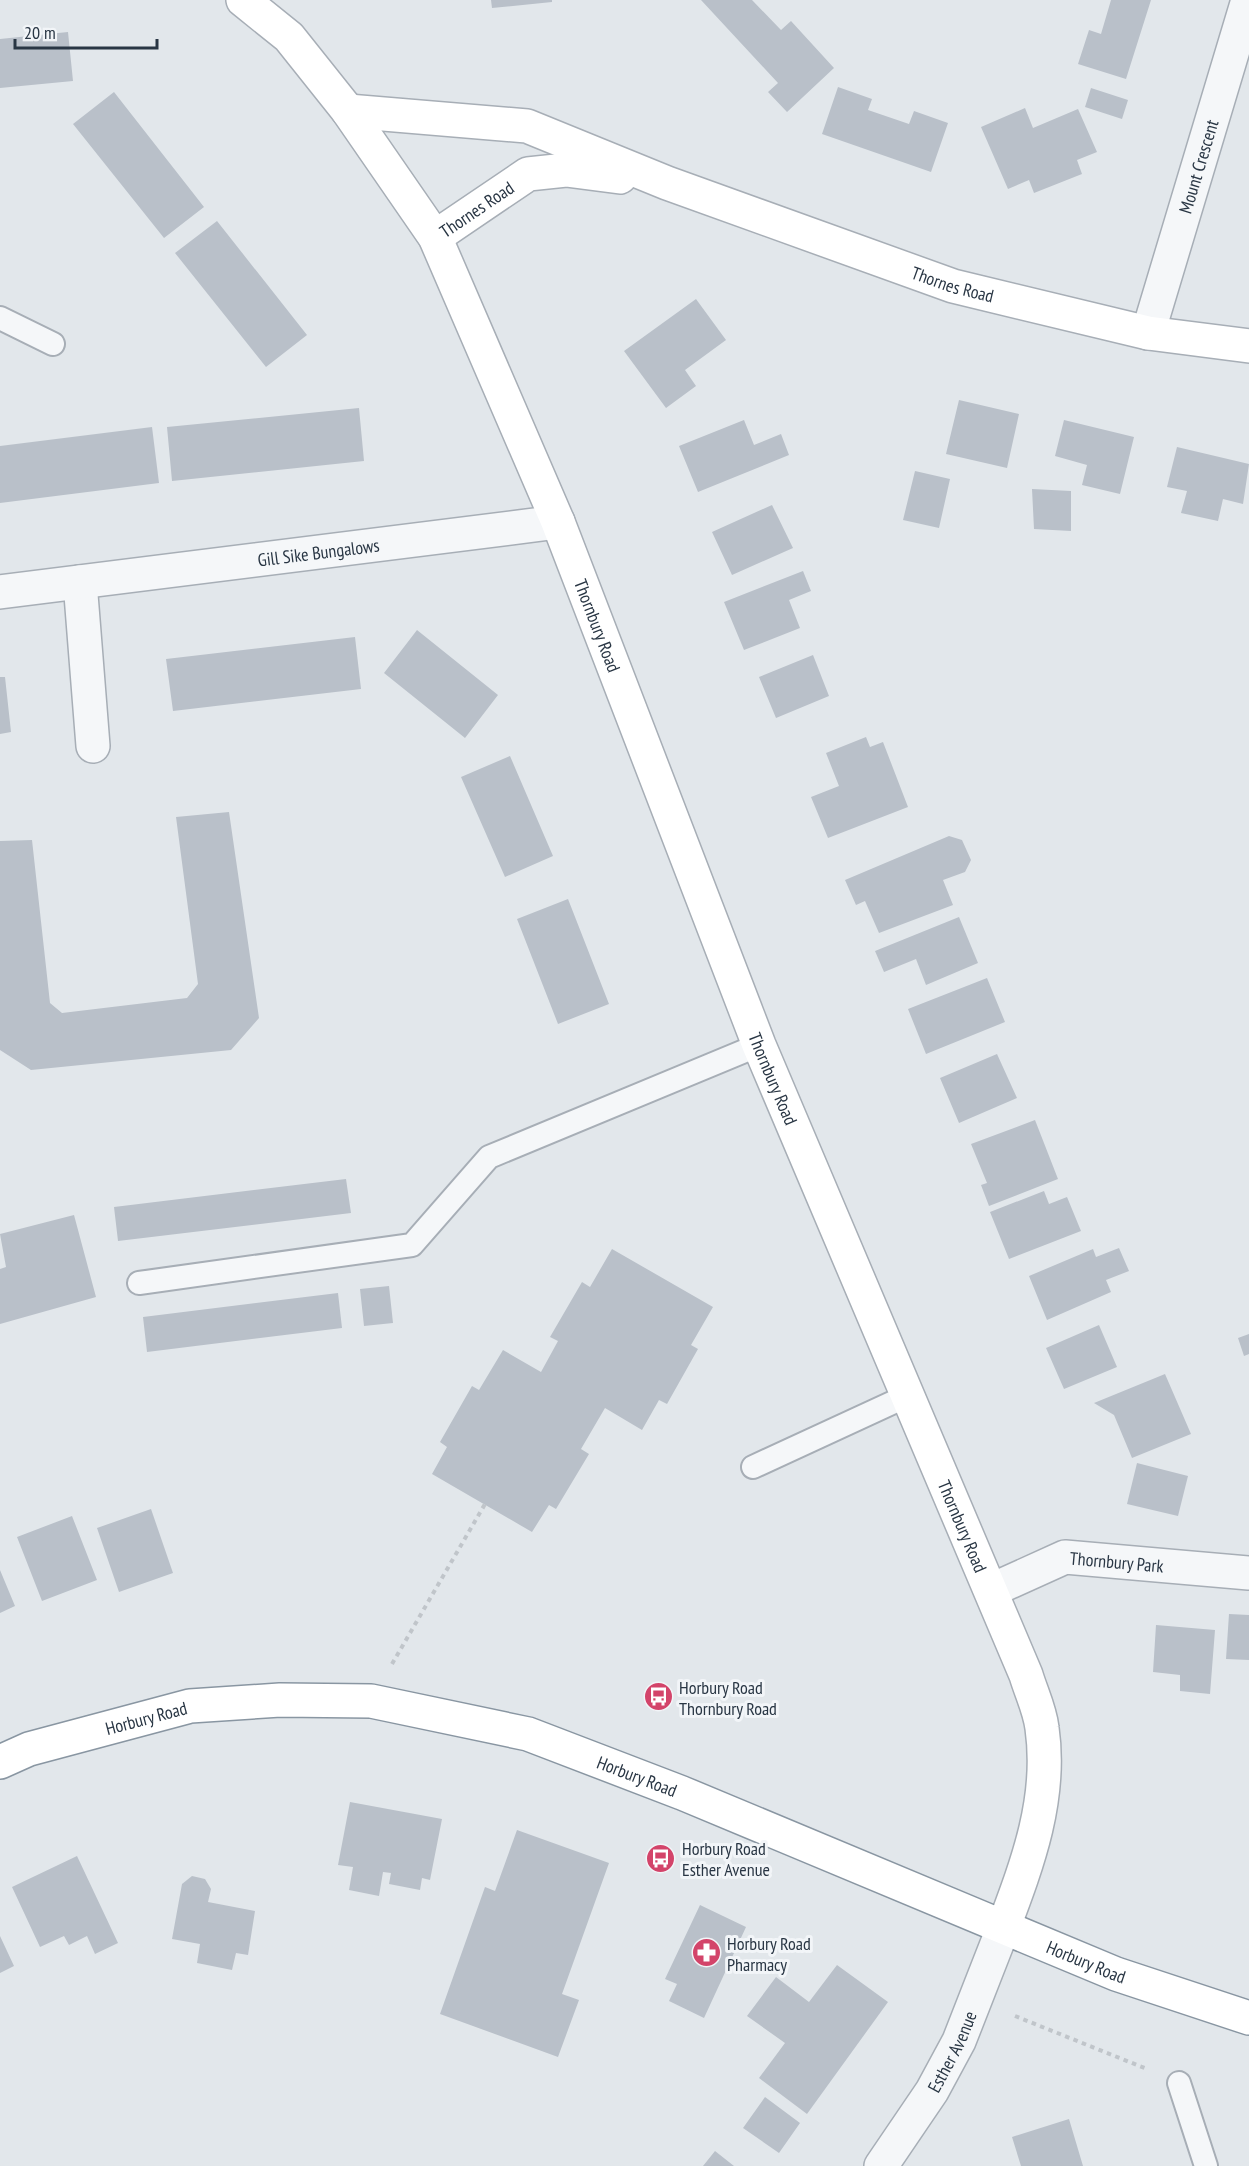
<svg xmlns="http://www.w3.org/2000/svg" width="1249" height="2166" font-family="'PT Sans Narrow',sans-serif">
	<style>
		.building { fill: #b9c0c9 }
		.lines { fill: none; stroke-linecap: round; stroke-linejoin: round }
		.lane-casing { stroke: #a7aeb6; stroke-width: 26 }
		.street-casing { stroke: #a7aeb6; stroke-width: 36 }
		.secondary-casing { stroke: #a7aeb6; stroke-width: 36 }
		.highway-casing { stroke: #8996a2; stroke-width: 36 }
		.path { stroke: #c0c5ca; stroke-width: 4; stroke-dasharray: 4.5 4.5; stroke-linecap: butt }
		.lane { stroke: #f5f7f9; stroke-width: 22 }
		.street { stroke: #f5f7f9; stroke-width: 33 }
		.secondary { stroke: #fff; stroke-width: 33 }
		.highway { stroke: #fff; stroke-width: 33 }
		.labels { text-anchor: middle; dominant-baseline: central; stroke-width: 6; stroke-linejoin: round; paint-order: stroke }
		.street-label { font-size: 18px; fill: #293644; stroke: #f2f5f8 }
		.poi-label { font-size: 18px; fill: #293644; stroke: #f2f5f8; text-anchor: start }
	</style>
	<rect width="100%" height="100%" fill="#e2e7eb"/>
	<path class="building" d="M 491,0 L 552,0 L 552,2 L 492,8 Z
		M 701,0 L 752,0 L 781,30 L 791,21 L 834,68 L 787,112 L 768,92 L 778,83 Z
		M 1111,0 L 1151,0 L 1126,79 L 1078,64 L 1089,30 L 1101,34 Z
		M 68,32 L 73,81 L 0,88 L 0,39 Z
		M 838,87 L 872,99 L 868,110 L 909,124 L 914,111 L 948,123 L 931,172 L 822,134 Z
		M 1091,88 L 1128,100 L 1122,119 L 1085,107 Z
		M 114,92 L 204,207 L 164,238 L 73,124 Z
		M 1025,108 L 1033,128 L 1078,109 L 1097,152 L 1077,160 L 1082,174 L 1034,193 L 1029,180 L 1008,189 L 981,127 Z
		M 217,221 L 307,335 L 266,367 L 175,253 Z
		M 696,299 L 726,340 L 685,370 L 696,386 L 666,408 L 624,351 Z
		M 959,400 L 1019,414 L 1007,468 L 946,454 Z
		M 359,408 L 364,461 L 172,481 L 167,427 Z
		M 744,420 L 754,445 L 781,434 L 789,455 L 698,492 L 679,446 Z
		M 1064,420 L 1134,437 L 1120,494 L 1082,485 L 1087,465 L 1055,456 Z
		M 152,427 L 159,483 L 0,503 L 0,446 Z
		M 1177,447 L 1249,464 L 1243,504 L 1223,499 L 1218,521 L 1181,513 L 1187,491 L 1167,487 Z
		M 915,471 L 950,479 L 939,528 L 903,520 Z
		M 1032,489 L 1071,491 L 1071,531 L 1034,529 Z
		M 772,505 L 793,548 L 732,575 L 712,532 Z
		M 803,571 L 811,591 L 789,600 L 800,628 L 744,650 L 724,602 Z
		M 417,630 L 498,695 L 465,738 L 384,673 Z
		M 355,637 L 361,689 L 173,711 L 166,659 Z
		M 813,655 L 829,696 L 776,718 L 759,677 Z
		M 0,677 L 5,677 L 11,732 L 0,734 Z
		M 866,737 L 870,747 L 883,742 L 908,807 L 828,838 L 811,797 L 839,786 L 826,753 Z
		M 510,756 L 553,856 L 505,877 L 461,777 Z
		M 229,812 L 259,1018 L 231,1050 L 31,1070 L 0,1050 L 0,841 L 32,840 L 50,1003 L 62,1013 L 187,998 L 198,984 L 176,817 Z
		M 949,836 L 962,840 L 971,860 L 965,872 L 943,880 L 953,905 L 879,933 L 865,901 L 856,905 L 845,880 Z
		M 568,899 L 609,1004 L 558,1024 L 517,919 Z
		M 959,917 L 978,963 L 926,985 L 916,959 L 884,972 L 875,951 Z
		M 987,978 L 1005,1022 L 926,1054 L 908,1009 Z
		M 997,1054 L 1017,1098 L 959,1123 L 940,1078 Z
		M 1035,1120 L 1058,1179 L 989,1206 L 981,1185 L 987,1183 L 971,1144 Z
		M 346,1179 L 351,1213 L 118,1241 L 114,1207 Z
		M 1044,1191 L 1049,1204 L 1067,1197 L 1081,1231 L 1009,1259 L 990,1212 Z
		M 74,1215 L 96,1297 L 0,1324 L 0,1269 L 6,1267 L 0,1234 Z
		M 1119,1248 L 1129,1271 L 1106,1280 L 1111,1292 L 1047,1320 L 1029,1276 L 1093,1249 L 1096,1257 Z
		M 612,1249 L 713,1307 L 691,1345 L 698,1349 L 667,1404 L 659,1400 L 642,1430 L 605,1408 L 581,1449 L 589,1454 L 556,1509 L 549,1505 L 532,1532 L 432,1474 L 447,1447 L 440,1442 L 472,1386 L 479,1390 L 503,1350 L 541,1372 L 558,1341 L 550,1337 L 582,1282 L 590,1287 Z
		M 389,1286 L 393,1323 L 364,1326 L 360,1289 Z
		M 338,1293 L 342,1328 L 147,1352 L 143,1317 Z
		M 1099,1325 L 1117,1367 L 1064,1389 L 1046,1348 Z
		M 1249,1334 L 1249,1354 L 1244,1356 L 1238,1338 Z
		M 1165,1374 L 1191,1434 L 1132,1458 L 1114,1415 L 1094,1403 Z
		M 1137,1463 L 1188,1476 L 1178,1516 L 1127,1504 Z
		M 151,1509 L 173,1573 L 119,1592 L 97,1528 Z
		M 72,1516 L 97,1580 L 42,1601 L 17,1537 Z
		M 0,1570 L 15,1606 L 0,1613 Z
		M 1229,1614 L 1249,1615 L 1249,1660 L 1226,1659 Z
		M 1156,1625 L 1215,1630 L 1210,1694 L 1180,1691 L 1180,1675 L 1153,1672 Z
		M 350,1802 L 442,1819 L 430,1880 L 422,1878 L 420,1890 L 389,1884 L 391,1873 L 383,1872 L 379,1896 L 349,1890 L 353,1867 L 338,1865 Z
		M 517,1830 L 609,1863 L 562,1994 L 579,2000 L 558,2057 L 440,2014 L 485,1887 L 495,1891 Z
		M 77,1856 L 118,1943 L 95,1954 L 87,1936 L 69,1945 L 64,1936 L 40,1947 L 12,1887 Z
		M 192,1876 L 205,1879 L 211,1889 L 208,1902 L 255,1911 L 248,1955 L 236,1953 L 232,1970 L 197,1963 L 200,1944 L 172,1939 L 182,1884 Z
		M 700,1905 L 746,1927 L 704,2018 L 669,2001 L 677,1984 L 665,1979 Z
		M 0,1936 L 14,1966 L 0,1973 Z
		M 837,1965 L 888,2002 L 807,2114 L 759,2078 L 785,2043 L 747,2016 L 776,1977 L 809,2002 Z
		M 765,2097 L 800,2123 L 779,2153 L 743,2128 Z
		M 1069,2119 L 1083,2166 L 1021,2166 L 1012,2137 Z
		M 715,2151 L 734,2166 L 703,2166 Z"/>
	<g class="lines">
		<defs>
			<path id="lane" d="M 0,318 L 53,344
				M 139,1283 L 412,1245 L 489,1157 L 759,1045
				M 753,1467 L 909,1395
				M 1179,2083 L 1206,2166"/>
			<g id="street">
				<path id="s1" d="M 1148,333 L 1248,0"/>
				<path d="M 80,582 L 93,746"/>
				<path id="s2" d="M 0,592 L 558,522"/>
				<path id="s3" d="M 992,1590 L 1065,1557 L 1249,1573"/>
				<path id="s4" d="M 881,2166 L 932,2091 L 959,2041 L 1004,1926"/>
			</g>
			<g id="secondary">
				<path id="s5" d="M 243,0 L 289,37 L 348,111 L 435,237 L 558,522 L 759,1045 L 1026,1675 C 1031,1692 1040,1710 1042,1728 C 1052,1798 1028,1862 1004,1926"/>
				<path id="s6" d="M 348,111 L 527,126 L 667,183 L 953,286 L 1148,333 L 1249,346"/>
				<path id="s7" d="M 435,237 L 528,174 L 566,170 L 620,177"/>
			</g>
			<g id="highway">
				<path id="s8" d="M 0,1762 L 29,1749 L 190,1706 L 280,1700 L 371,1701 L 528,1734 L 682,1793 L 1116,1974 L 1249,2018"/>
			</g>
		</defs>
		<use href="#lane" class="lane-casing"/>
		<use href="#street" class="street-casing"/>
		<use href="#secondary" class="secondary-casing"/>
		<use href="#highway" class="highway-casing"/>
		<path class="path" d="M 392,1664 L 485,1504
			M 1015,2016 L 1147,2069"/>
		<use href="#lane" class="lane"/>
		<use href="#street" class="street"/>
		<use href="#secondary" class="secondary"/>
		<use href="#highway" class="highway"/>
	</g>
	<defs>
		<symbol id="bus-disc" viewBox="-11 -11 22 22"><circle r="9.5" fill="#d3446a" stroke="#f2f5f8"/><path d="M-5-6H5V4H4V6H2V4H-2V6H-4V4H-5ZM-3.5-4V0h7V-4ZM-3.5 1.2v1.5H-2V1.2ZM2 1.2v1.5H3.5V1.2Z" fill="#fff"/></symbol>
		<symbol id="pharmacy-disc" viewBox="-11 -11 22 22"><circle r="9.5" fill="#d3446a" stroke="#f2f5f8"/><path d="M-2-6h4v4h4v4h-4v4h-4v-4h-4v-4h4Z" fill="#fff"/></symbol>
	</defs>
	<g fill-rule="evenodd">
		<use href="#bus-disc" x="642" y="1680" width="33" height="33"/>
		<use href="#bus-disc" x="644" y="1842" width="33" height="33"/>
		<use href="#pharmacy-disc" x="690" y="1936" width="33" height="33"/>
	</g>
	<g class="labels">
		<g class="street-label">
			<text stroke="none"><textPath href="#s1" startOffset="174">Mount Crescent</textPath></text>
			<text stroke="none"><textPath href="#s7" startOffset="50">Thornes Road</textPath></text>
			<text stroke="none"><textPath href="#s6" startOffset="634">Thornes Road</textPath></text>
			<text stroke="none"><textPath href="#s2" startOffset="321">Gill Sike Bungalows</textPath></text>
			<text stroke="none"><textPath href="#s5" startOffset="728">Thornbury Road</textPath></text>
			<text stroke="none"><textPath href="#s5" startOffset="1214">Thornbury Road</textPath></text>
			<text stroke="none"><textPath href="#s5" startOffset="1700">Thornbury Road</textPath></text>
			<text stroke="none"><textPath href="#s3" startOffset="132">Thornbury Park</textPath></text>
			<text stroke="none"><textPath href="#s8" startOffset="153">Horbury Road</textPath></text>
			<text stroke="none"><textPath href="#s8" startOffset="657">Horbury Road</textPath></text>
			<text stroke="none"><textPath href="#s8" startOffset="1143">Horbury Road</textPath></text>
			<text stroke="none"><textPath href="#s4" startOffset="135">Esther Avenue</textPath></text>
		</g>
		<g class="poi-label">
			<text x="679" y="1687">Horbury Road<tspan x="679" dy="21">Thornbury Road</tspan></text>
			<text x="682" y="1848">Horbury Road<tspan x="682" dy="21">Esther Avenue</tspan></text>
			<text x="727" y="1943">Horbury Road<tspan x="727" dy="21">Pharmacy</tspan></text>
		</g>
	</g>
	<path d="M15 39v9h142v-9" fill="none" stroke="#293644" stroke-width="3"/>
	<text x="24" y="39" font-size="18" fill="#293644" stroke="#f2f5f8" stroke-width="4.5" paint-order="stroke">20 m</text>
</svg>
